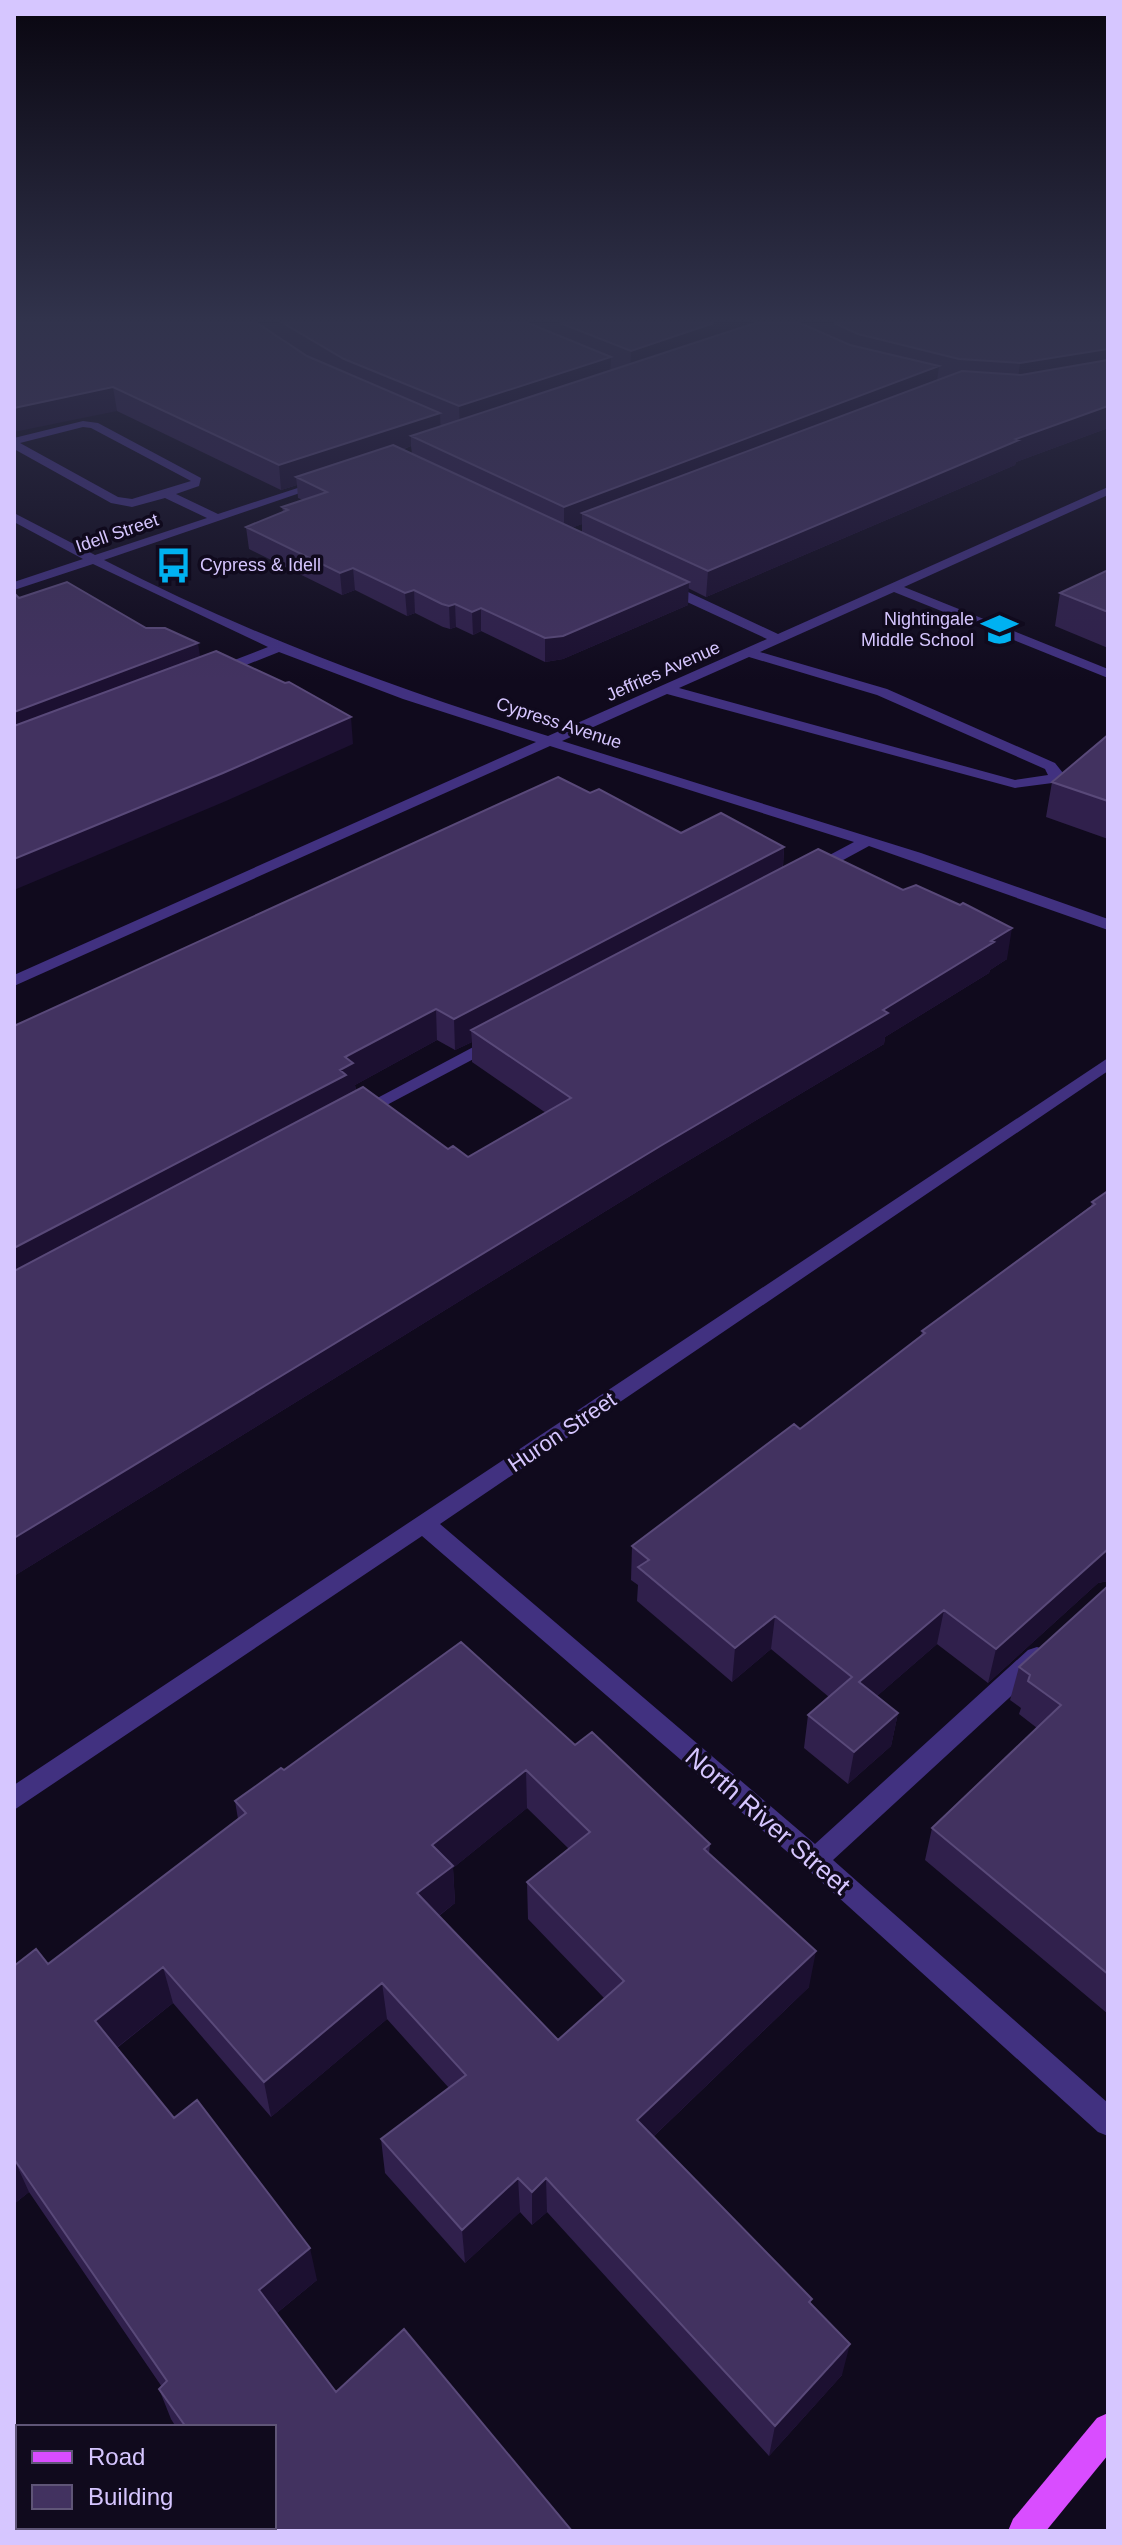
<svg xmlns="http://www.w3.org/2000/svg" width="1122" height="2545" font-family="Arial,sans-serif">
	<style>
		.lines { fill: none; stroke-linecap: round; stroke-linejoin: round }
		.minor { fill: #413180; fill-rule: evenodd }
		.major { fill: #d94dff; fill-rule: evenodd }
		.wall { fill: #30204c; fill-rule: evenodd }
		.shaded-wall { fill: #1c1031 }
		.building { fill: #423260; stroke: #594979; stroke-width: 2; fill-rule: evenodd }
		.labels { text-anchor: middle; dominant-baseline: central; stroke-width: 7; stroke-linejoin: round; paint-order: stroke }
		.far-street-label { font-size: 18px; fill: #d6c6ff; stroke: #100a1d }
		.far-poi-label { font-size: 18px; fill: #d6c6ff; stroke: #100a1d; text-anchor: start }
		.street-label { font-size: 22px; fill: #d6c6ff; stroke: #100a1d }
		.near-street-label { font-size: 26px; fill: #d6c6ff; stroke: #100a1d }
	</style>
	<rect width="100%" height="100%" fill="#100a1d"/>
	<g class="lines">
		<path class="minor" d="M 83,421 L 98,423 L 201,478 L 199,486 L 176,494 L 218,514 L 319,481 L 329,483 L 104,560 C 247,634 395,689 548,736 L 767,639 L 661,590 L 661,584 L 671,584 L 778,634 L 1108,487 L 1108,495 L 904,587 L 1108,669 L 1108,678 L 894,592 L 760,652 L 887,689 L 1055,763 L 1063,773 L 1060,782 L 1015,788 L 667,694 L 562,741 L 921,853 L 1108,919 L 1108,930 L 869,846 L 821,872 L 809,872 L 809,866 L 854,842 L 550,746 L 14,986 L 14,975 L 536,742 L 403,699 L 279,652 L 221,675 L 211,675 L 211,669 L 268,647 L 93,564 L 14,590 L 14,582 L 83,559 L 14,522 L 14,513 L 95,555 L 207,518 L 165,498 L 132,507 L 111,503 L 14,449 L 14,438 ZM 83,427 L 91,428 L 191,481 L 132,499 L 118,497 L 20,443 ZM 749,657 L 877,695 L 1045,769 L 1048,775 L 1015,780 L 679,688 Z
			M 494,1036 L 500,1037 L 503,1041 L 500,1045 L 366,1116 L 354,1116 L 351,1112 Z
			M 1108,1058 L 1108,1071 L 440,1524 L 815,1844 L 1028,1650 L 1037,1647 L 1046,1650 L 1049,1657 L 1046,1664 L 833,1860 L 1108,2103 L 1108,2136 L 1098,2132 L 806,1868 L 422,1536 L 14,1810 L 14,1785 Z
			M 112,2527 L 148,2527 L 146,2531 L 110,2531 Z"/>
		<path class="major" d="M 1108,2413 L 1108,2455 L 1046,2531 L 1008,2531 L 1013,2519 L 1097,2418 Z"/>
	</g>
	<path class="wall" d="M 14,323 L 1108,323 L 1108,428 L 1016,462 L 1015,465 L 706,597 L 688,588 L 688,605 L 563,659 L 545,662 L 481,631 L 473,635 L 456,627 L 450,629 L 443,627 L 415,613 L 407,616 L 355,590 L 342,595 L 249,549 L 246,527 L 283,512 L 282,507 L 303,500 L 298,498 L 297,485 L 281,490 L 117,411 ZM 411,446 L 412,454 L 402,450 ZM 582,524 L 582,533 L 571,528 Z
		M 1108,570 L 1108,648 L 1055,626 L 1060,593 Z
		M 1108,735 L 1108,839 L 1046,817 L 1052,782 Z
		M 590,793 L 681,833 L 784,847 L 783,867 L 1007,959 L 990,970 L 989,973 L 885,1037 L 884,1044 L 661,1177 L 14,1576 L 14,1026 ZM 437,1040 L 455,1050 L 472,1042 L 472,1062 L 546,1113 L 468,1157 L 448,1149 L 356,1091 L 355,1085 Z
		M 1108,1191 L 1108,1581 L 1098,1583 L 988,1683 L 937,1644 L 877,1696 L 898,1713 L 891,1746 L 848,1784 L 804,1748 L 808,1715 L 829,1697 L 771,1649 L 732,1682 L 637,1601 L 638,1585 L 631,1580 L 632,1546 L 800,1429 L 921,1336 L 922,1331 L 1091,1206 L 1092,1202 Z
		M 1108,1586 L 1108,2014 L 925,1860 L 932,1828 L 1037,1728 L 1019,1714 L 1021,1708 L 1010,1700 L 1019,1667 Z
		M 575,1745 L 710,1844 L 709,1854 L 809,1987 L 653,2137 L 811,2303 L 842,2375 L 769,2456 L 547,2212 L 532,2225 L 520,2212 L 465,2263 L 385,2173 L 381,2139 L 449,2088 L 387,2019 L 271,2117 L 173,2003 L 117,2048 L 174,2118 L 317,2280 L 277,2313 L 274,2527 L 274,2427 L 176,2427 L 171,2419 L 159,2389 L 162,2387 L 29,2192 L 14,2204 L 14,1966 L 48,1964 L 238,1819 L 235,1801 L 284,1770 ZM 527,1808 L 569,1849 L 527,1882 L 528,1919 L 604,1998 L 558,2040 L 439,1916 L 455,1903 L 453,1868 Z"/>
	<path class="shaded-wall" d="M 714,323 L 766,323 L 630,374 L 631,351 Z
		M 1108,349 L 1108,371 L 1017,386 L 1020,363 Z
		M 611,357 L 610,380 L 460,430 L 459,406 Z
		M 939,366 L 936,389 L 582,513 L 582,524 L 564,531 L 564,507 Z
		M 113,387 L 117,411 L 14,432 L 14,408 Z
		M 1108,406 L 1108,428 L 1016,462 L 1015,465 L 706,597 L 708,571 L 1016,439 Z
		M 440,413 L 441,437 L 411,436 L 411,446 L 306,481 L 296,477 L 297,485 L 281,490 L 279,465 Z
		M 353,568 L 355,590 L 342,595 L 340,573 Z
		M 689,582 L 688,605 L 563,659 L 545,662 L 545,638 Z
		M 414,590 L 415,613 L 407,616 L 405,593 Z
		M 455,604 L 456,627 L 450,629 L 449,606 Z
		M 481,608 L 481,631 L 473,635 L 472,612 Z
		M 198,643 L 202,669 L 14,742 L 14,712 Z
		M 351,717 L 353,744 L 226,801 L 14,890 L 14,859 Z
		M 784,847 L 782,877 L 471,1030 L 472,1042 L 455,1050 L 454,1019 Z
		M 1012,928 L 1007,959 L 990,970 L 989,973 L 885,1037 L 884,1044 L 661,1177 L 14,1576 L 14,1538 L 883,1010 Z
		M 436,1009 L 437,1040 L 355,1085 L 356,1095 L 14,1285 L 14,1248 L 340,1070 L 345,1057 Z
		M 1108,1549 L 1108,1581 L 1098,1583 L 988,1683 L 996,1649 Z
		M 944,1610 L 937,1644 L 854,1716 L 859,1682 Z
		M 775,1616 L 771,1649 L 732,1682 L 735,1648 Z
		M 898,1713 L 891,1746 L 848,1784 L 854,1752 Z
		M 526,1770 L 527,1808 L 453,1868 L 455,1903 L 420,1930 L 417,1893 L 432,1845 Z
		M 816,1951 L 809,1987 L 635,2154 L 637,2120 Z
		M 163,1967 L 173,2003 L 106,2056 L 95,2021 Z
		M 382,1983 L 387,2019 L 271,2117 L 264,2082 Z
		M 14,2159 L 29,2192 L 14,2204 Z
		M 518,2178 L 520,2212 L 465,2263 L 462,2230 Z
		M 546,2178 L 547,2212 L 532,2225 L 532,2192 Z
		M 310,2248 L 317,2280 L 267,2321 L 259,2290 Z
		M 850,2344 L 842,2375 L 769,2456 L 775,2426 Z"/>
	<path class="building" d="M 14,323 L 257,323 L 307,356 L 440,413 L 279,465 L 113,387 L 14,408 Z
		M 283,323 L 528,323 L 611,357 L 459,406 L 344,359 Z
		M 560,323 L 714,323 L 631,351 Z
		M 755,323 L 800,323 L 850,345 L 939,366 L 564,507 L 411,436 Z
		M 834,323 L 1108,323 L 1108,349 L 1020,363 L 959,359 L 858,334 Z
		M 1108,360 L 1108,406 L 1016,439 L 1019,440 L 708,571 L 582,513 L 962,371 L 1021,375 Z
		M 393,445 L 689,582 L 563,636 L 545,638 L 481,608 L 472,612 L 455,604 L 449,606 L 442,604 L 414,590 L 405,593 L 353,568 L 340,573 L 246,527 L 288,510 L 282,507 L 327,492 L 296,477 Z
		M 1108,570 L 1108,612 L 1060,593 Z
		M 67,582 L 146,628 L 165,628 L 198,643 L 14,712 L 14,593 L 19,598 Z
		M 216,651 L 285,683 L 289,682 L 351,717 L 223,773 L 14,859 L 14,726 Z
		M 1108,735 L 1108,801 L 1052,782 Z
		M 558,777 L 590,793 L 599,789 L 681,833 L 721,813 L 784,847 L 454,1019 L 436,1009 L 345,1057 L 353,1063 L 340,1070 L 346,1075 L 14,1248 L 14,1026 Z
		M 818,849 L 903,890 L 916,885 L 960,905 L 963,903 L 1012,928 L 991,941 L 994,942 L 883,1010 L 888,1013 L 662,1145 L 14,1538 L 14,1271 L 363,1087 L 448,1149 L 453,1146 L 468,1157 L 571,1098 L 471,1030 Z
		M 1108,1191 L 1108,1549 L 996,1649 L 944,1610 L 859,1682 L 898,1713 L 854,1752 L 808,1715 L 852,1677 L 775,1616 L 735,1648 L 638,1567 L 649,1560 L 632,1546 L 794,1424 L 800,1429 L 925,1333 L 922,1331 L 1095,1204 L 1092,1202 Z
		M 1108,1586 L 1108,1974 L 932,1828 L 1061,1705 L 1028,1681 L 1030,1675 L 1019,1667 Z
		M 461,1642 L 575,1745 L 592,1732 L 710,1844 L 704,1849 L 816,1951 L 637,2120 L 812,2299 L 809,2302 L 850,2344 L 775,2426 L 546,2178 L 532,2192 L 518,2178 L 462,2230 L 381,2139 L 466,2075 L 382,1983 L 264,2082 L 163,1967 L 95,2021 L 174,2118 L 197,2100 L 310,2248 L 259,2290 L 336,2392 L 404,2329 L 572,2531 L 231,2531 L 236,2527 L 274,2527 L 274,2427 L 186,2427 L 159,2389 L 167,2381 L 14,2159 L 14,1966 L 36,1949 L 48,1964 L 246,1813 L 235,1801 L 281,1768 L 284,1770 ZM 526,1770 L 590,1832 L 527,1882 L 624,1981 L 558,2040 L 417,1893 L 453,1866 L 432,1845 Z"/>
	<linearGradient id="sky" x2="0" y2="1"><stop stop-color="#090610"/><stop offset="0.47" stop-color="#31334c"/><stop offset="1" stop-color="#31334c" stop-opacity="0"/></linearGradient>
	<rect width="1122" height="680" fill="url(#sky)"/>
	<defs>
		<symbol id="bus-bare" viewBox="-9 -9 18 18"><path d="M-5-6H5V4H4V6H2V4H-2V6H-4V4H-5ZM-3.5-4V0h7V-4ZM-3.5 1.2v1.5H-2V1.2ZM2 1.2v1.5H3.5V1.2Z" fill="#00b1f1" stroke="#100a1d" stroke-width="2.5" paint-order="stroke"/></symbol>
		<symbol id="school-bare" viewBox="-9 -9 18 18"><path d="M0-5L7-2L0 1L-7-2ZM-4 1L0 2.5L4 1V4Q0 6-4 4Z" fill="#00b1f1" stroke="#100a1d" stroke-width="2.5" paint-order="stroke"/></symbol>
	</defs>
	<g fill-rule="evenodd">
		<use href="#bus-bare" x="148" y="540" width="51" height="51"/>
		<use href="#school-bare" x="974" y="604" width="51" height="51"/>
	</g>
	<g class="labels">
		<g class="far-street-label">
			<text transform="translate(117 533) rotate(-19)">Idell Street</text>
			<text transform="translate(663 671) rotate(-24)">Jeffries Avenue</text>
			<text transform="translate(559 723) rotate(18)">Cypress Avenue</text>
		</g>
		<g class="far-poi-label">
			<text x="200" y="565">Cypress &amp; Idell</text>
			<text x="974" y="619" text-anchor="end">Nightingale<tspan x="974" dy="21">Middle School</tspan></text>
		</g>
		<g class="street-label">
			<text transform="translate(562 1432) rotate(-34)">Huron Street</text>
		</g>
		<g class="near-street-label">
			<text transform="translate(768 1821) rotate(41)">North River Street</text>
		</g>
	</g>
	<rect width="1122" height="2545" fill="none" stroke="#d6c6ff" stroke-width="32"/>
	<rect x="16" y="2425" width="260" height="104" fill="#100a1d" stroke="#5f5577" stroke-width="2"/>
	<rect x="32" y="2451" width="40" height="12" fill="#d94dff" stroke="#5f5577" stroke-width="2"/>
	<text x="88" y="2465" font-size="24" fill="#d6c6ff">Road</text>
	<rect x="32" y="2485" width="40" height="24" fill="#423260" stroke="#5f5577" stroke-width="2"/>
	<text x="88" y="2505" font-size="24" fill="#d6c6ff">Building</text>
</svg>
